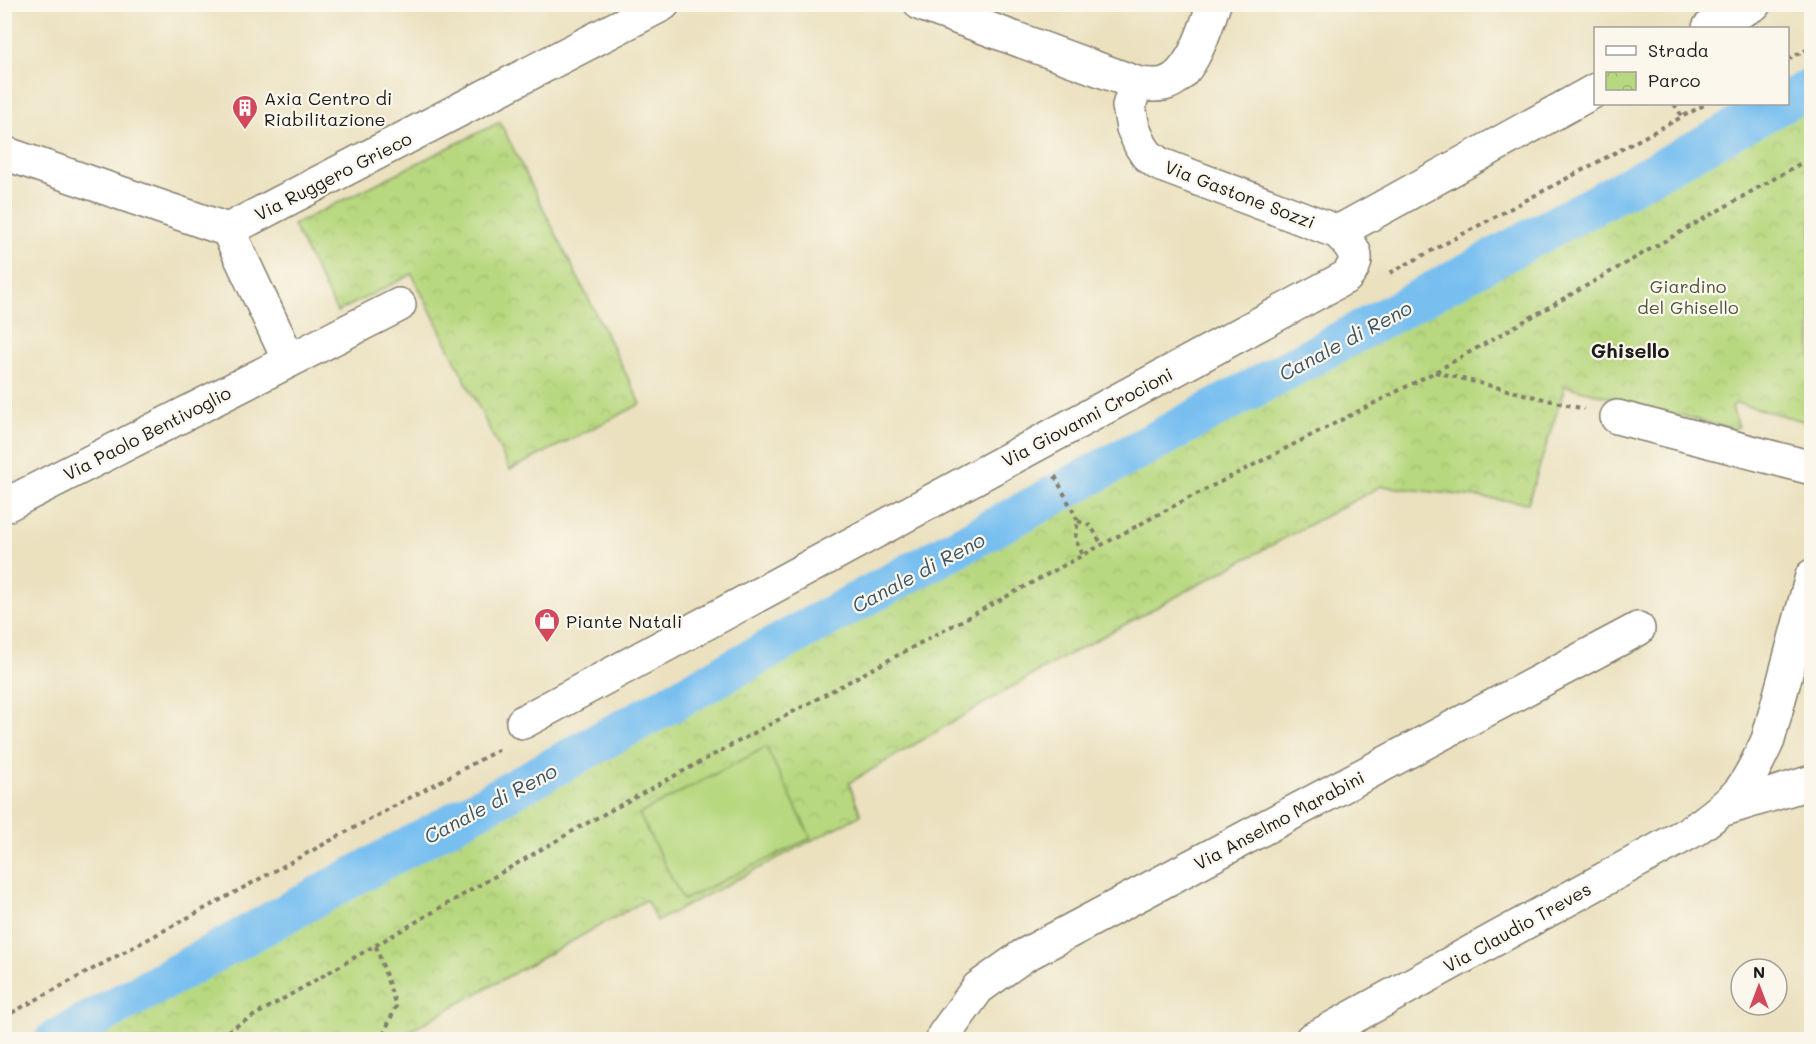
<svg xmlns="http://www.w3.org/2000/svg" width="1816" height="1044" font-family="Mali,sans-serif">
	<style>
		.park { fill: url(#park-crowns); stroke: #6a7a4e; stroke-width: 1.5 }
		.pitch { fill: #b8d87f; stroke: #6a7a4e; stroke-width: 1.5 }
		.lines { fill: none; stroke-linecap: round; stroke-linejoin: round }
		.canal { stroke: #78bff0; stroke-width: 40 }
		.minor-casing { stroke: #847e6e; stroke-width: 36 }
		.path { stroke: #847e6e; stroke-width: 4; stroke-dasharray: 4.5 4.5; stroke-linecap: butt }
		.minor { stroke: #fff; stroke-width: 33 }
		.labels { text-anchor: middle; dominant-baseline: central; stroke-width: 4.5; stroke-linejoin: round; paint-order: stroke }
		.poi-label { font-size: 18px; fill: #1c1c1c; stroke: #fbf7ec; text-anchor: start }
		.street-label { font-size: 18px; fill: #1c1c1c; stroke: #fbf7ec }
		.park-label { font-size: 18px; fill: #4b543a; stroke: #fbf7ec }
		.water-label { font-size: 20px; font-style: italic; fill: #3c5566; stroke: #fbf7ec }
		.neighbourhood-label { font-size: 20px; font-weight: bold; fill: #1c1c1c; stroke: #fbf7ec }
	</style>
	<defs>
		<pattern id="park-crowns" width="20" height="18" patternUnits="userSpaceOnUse" patternTransform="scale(1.5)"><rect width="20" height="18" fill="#b8d87f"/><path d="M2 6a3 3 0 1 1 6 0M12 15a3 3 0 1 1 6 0" fill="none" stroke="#9eb96d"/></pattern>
	</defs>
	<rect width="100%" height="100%" fill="#fbf7ec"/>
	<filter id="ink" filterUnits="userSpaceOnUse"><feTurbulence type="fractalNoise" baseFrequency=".0167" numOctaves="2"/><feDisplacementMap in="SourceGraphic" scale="12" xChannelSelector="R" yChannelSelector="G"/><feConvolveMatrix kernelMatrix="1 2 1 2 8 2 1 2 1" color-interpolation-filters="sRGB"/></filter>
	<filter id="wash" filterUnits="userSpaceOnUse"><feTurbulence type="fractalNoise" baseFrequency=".008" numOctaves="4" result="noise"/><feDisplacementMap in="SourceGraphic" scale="24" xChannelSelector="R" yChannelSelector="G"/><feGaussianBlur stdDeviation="1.35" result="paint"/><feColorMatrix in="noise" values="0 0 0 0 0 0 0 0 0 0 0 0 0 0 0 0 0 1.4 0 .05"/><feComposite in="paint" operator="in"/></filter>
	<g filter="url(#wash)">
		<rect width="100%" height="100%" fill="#ebe1bf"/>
		<path class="park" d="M 1811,95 L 1811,423 L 1736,403 L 1732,407 L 1738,427 L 1733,429 L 1565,386 L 1528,503 L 1381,486 L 1046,667 L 849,783 L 861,815 L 657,921 L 646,900 L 395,1039 L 85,1040 Z
			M 500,122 L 641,404 L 510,470 L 412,274 L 337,312 L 293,225 Z"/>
		<path class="pitch" d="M 766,747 L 811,838 L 683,900 L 639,814 Z"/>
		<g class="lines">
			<path class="canal" d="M 1788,100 L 1812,87
				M 55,1040 L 817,623 L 1781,104"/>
		</g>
	</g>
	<g filter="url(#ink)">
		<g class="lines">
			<defs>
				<path id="minor" d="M 921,4 L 1136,83 C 1145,85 1155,86 1164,84 C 1192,77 1205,28 1214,4
					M 1709,28 L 1754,4
					M 4,153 L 228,230 L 663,4
					M 228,230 L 289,360
					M 1338,232 L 1596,90
					M 1617,417 L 1812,468
					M 4,506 L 399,305
					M 523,722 L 1346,277 C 1363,258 1354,248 1338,232 L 1159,164 L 1147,155 L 1141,146 L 1133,128 L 1129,106 L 1136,83
					M 1721,810 L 1812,782
					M 943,1040 L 944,1035 L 978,988 L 1023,956 L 1638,629
					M 1311,1040 L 1694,830 C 1710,818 1728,806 1741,790 C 1752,775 1760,757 1768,740 L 1812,576"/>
			</defs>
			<use href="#minor" class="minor-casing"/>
			<path class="path" d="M 1788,59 L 1812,47
				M 1674,104 L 1682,116
				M 1390,273 L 1706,104
				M 1435,372 L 1584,409
				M 1055,476 L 1078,521 L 1075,539 L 1083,555
				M 1078,521 L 1091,526 L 1102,545
				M 376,946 L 396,1006 L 381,1040
				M 4,1017 L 500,749
				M 212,1040 L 580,827 L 1183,501 L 1435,372 L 1812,157"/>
			<use href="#minor" class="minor"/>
		</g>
	</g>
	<defs>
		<symbol id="building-pin" viewBox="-11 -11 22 30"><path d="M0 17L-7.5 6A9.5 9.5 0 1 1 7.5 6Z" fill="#d1495b" stroke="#fbf7ec"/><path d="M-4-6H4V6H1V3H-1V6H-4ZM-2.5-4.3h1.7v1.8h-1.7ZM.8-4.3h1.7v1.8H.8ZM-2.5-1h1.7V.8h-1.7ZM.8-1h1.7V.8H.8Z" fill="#fff"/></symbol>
		<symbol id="shop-pin" viewBox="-11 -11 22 30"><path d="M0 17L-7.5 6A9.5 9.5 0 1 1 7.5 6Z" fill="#d1495b" stroke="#fbf7ec"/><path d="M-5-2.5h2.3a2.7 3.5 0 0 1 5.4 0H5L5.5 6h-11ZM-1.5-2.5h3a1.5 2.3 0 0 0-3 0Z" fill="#fff"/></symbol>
	</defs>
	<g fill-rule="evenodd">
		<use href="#building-pin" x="230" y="93" width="30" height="40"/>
		<use href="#shop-pin" x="532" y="606" width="30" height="40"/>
	</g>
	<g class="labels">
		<g class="poi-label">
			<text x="264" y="98">Axia Centro di<tspan x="264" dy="21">Riabilitazione</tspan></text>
			<text x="566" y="621">Piante Natali</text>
		</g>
		<g class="street-label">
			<text transform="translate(333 176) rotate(-27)">Via Ruggero Grieco</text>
			<text transform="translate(1240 194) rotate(21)">Via Gastone Sozzi</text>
			<text transform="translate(1087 417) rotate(-28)">Via Giovanni Crocioni</text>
			<text transform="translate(147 433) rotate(-27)">Via Paolo Bentivoglio</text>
			<text transform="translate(1279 820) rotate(-28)">Via Anselmo Marabini</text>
			<text transform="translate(1517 927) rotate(-29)">Via Claudio Treves</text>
		</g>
		<g class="park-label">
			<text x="1688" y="286">Giardino<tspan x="1688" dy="21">del Ghisello</tspan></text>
		</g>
		<g class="water-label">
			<text transform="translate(1345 340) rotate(-28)">Canale di Reno</text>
			<text transform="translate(918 572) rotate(-28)">Canale di Reno</text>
			<text transform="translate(490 803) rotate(-28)">Canale di Reno</text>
		</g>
		<g class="neighbourhood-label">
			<text x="1630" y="350">Ghisello</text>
		</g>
	</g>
	<rect width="1816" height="1044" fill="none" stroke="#fbf7ec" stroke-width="24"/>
	<rect x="1594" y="27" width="195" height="78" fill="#fbf7ec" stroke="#a29f99" stroke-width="1.5"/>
	<rect x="1606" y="46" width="30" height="9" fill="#ffffff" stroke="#a29f99" stroke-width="1.5"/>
	<text x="1648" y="57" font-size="18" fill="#1c1c1c">Strada</text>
	<rect x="1606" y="72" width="30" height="18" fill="url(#park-crowns)" stroke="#a29f99" stroke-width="1.5"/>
	<text x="1648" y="87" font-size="18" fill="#1c1c1c">Parco</text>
	<g transform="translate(1759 987)"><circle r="28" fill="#fbf7ec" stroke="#a29f99" stroke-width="1.5"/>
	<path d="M0-4.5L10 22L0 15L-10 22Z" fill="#d1495b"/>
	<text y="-9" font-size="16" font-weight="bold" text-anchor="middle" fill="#1c1c1c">N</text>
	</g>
</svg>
